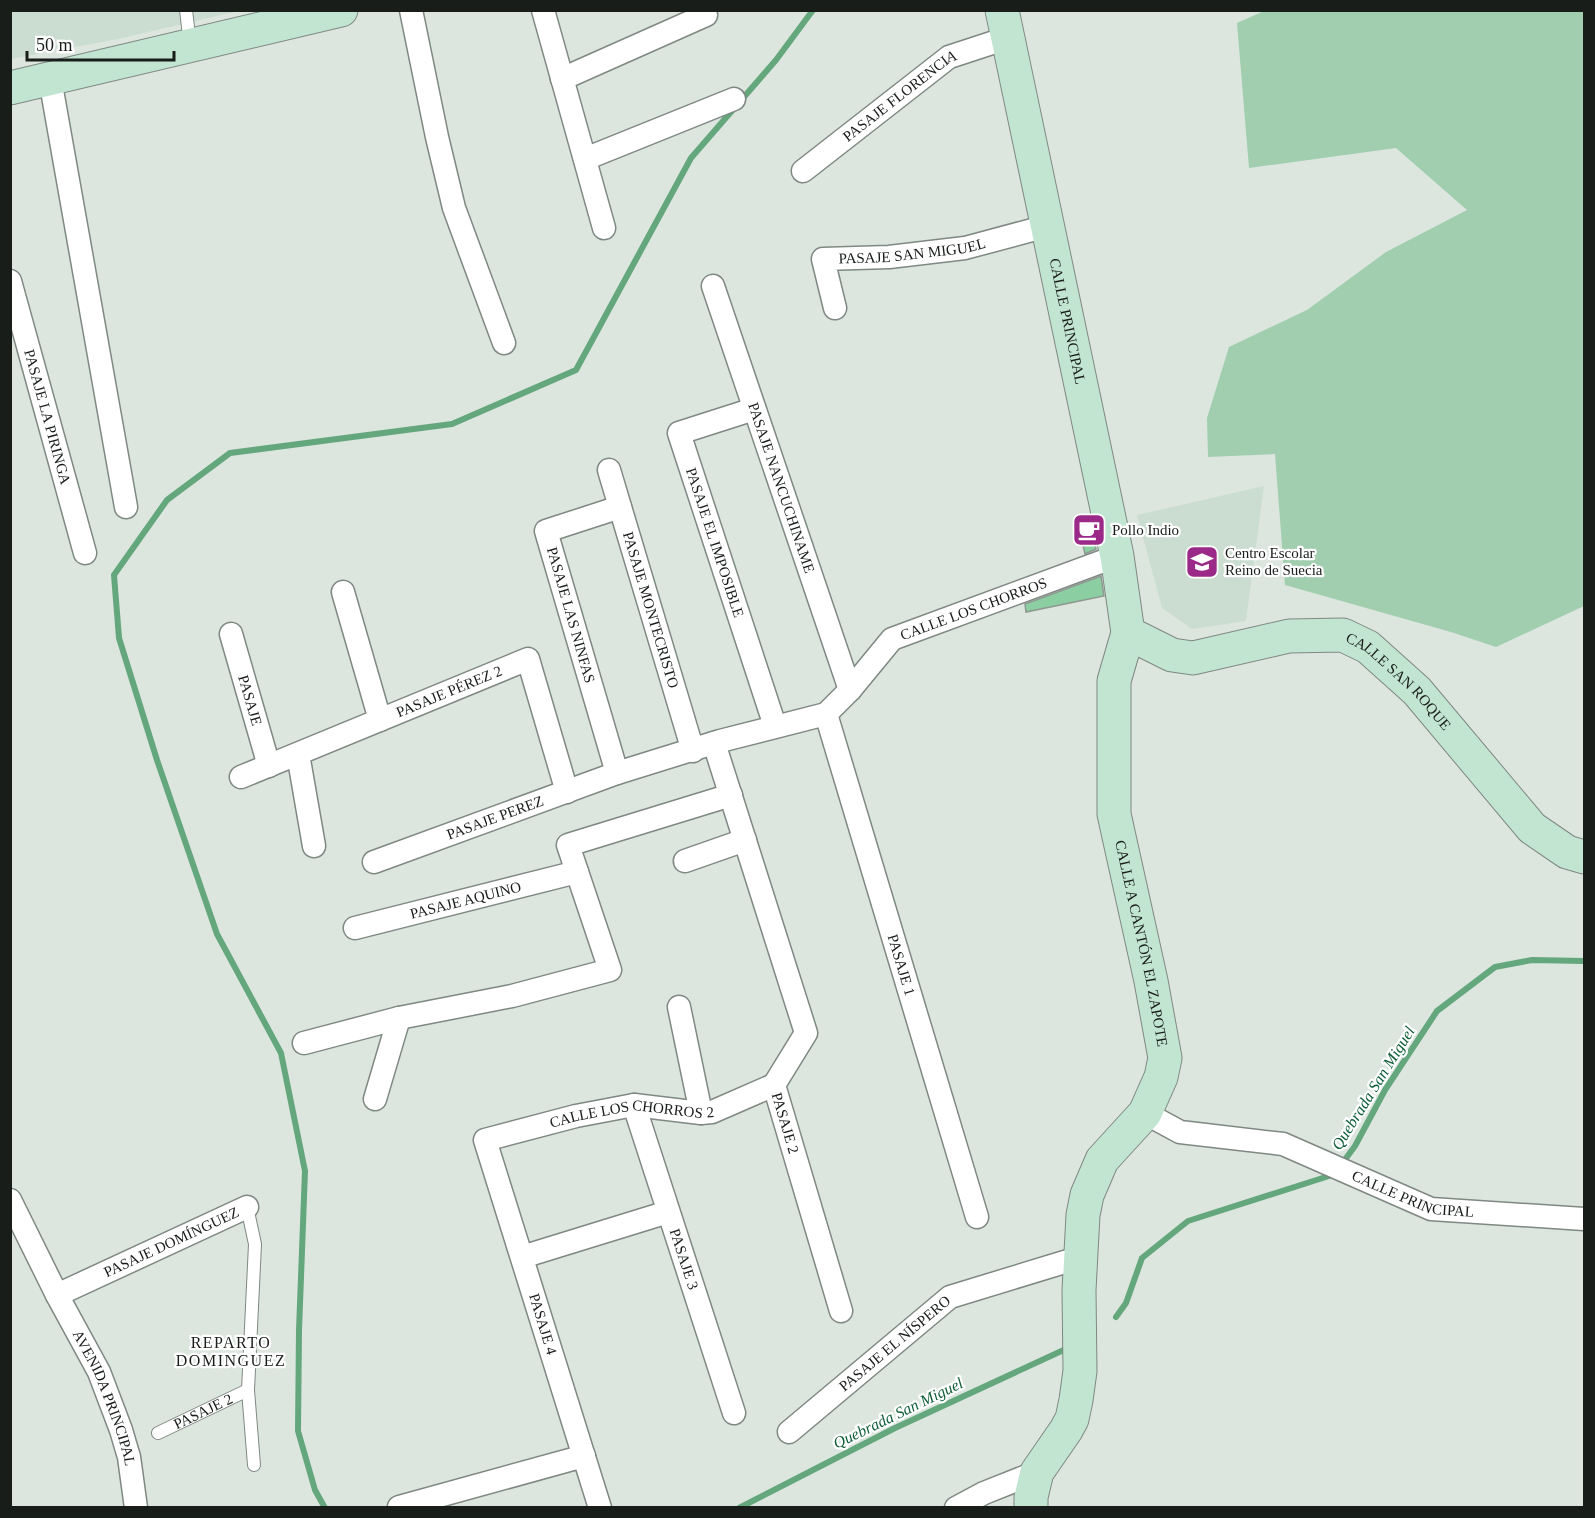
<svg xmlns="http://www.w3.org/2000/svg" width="1595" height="1518" font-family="'Times New Roman',serif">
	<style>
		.built { fill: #cbdcd0 }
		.green { fill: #a0ceaf }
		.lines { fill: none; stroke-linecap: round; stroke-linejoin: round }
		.stream { stroke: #64a77d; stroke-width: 6 }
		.building { fill: #8acea2; stroke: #8f9891; stroke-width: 1.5 }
		.lane-casing { stroke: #7f8882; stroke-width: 14 }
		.street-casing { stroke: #7f8882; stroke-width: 25 }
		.secondary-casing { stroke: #7f8882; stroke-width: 35 }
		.lane { stroke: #fff; stroke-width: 12 }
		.street { stroke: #fff; stroke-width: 22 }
		.secondary { stroke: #c2e5d2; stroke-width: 33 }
		.labels { text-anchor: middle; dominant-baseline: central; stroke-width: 4.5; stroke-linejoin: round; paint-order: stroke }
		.street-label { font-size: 15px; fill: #191d1a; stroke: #fff }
		.poi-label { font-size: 15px; fill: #191d1a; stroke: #fff; text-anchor: start }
		.water-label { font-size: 16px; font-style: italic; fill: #0d5e36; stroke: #fff }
		.neighbourhood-label { font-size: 16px; letter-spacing: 1.5px; fill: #191d1a; stroke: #fff }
	</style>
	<rect width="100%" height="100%" fill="#dce6df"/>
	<path class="built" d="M 11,11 L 239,11 L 118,39 L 11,59 Z
		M 1264,486 L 1246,621 L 1192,629 L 1162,608 L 1137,515 Z"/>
	<path class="green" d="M 1264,11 L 1584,11 L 1584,606 L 1496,647 L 1451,632 L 1285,585 L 1275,454 L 1208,457 L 1207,418 L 1229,347 L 1307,310 L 1386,252 L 1467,210 L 1396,148 L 1249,168 L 1237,23 Z"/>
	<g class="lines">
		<path class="stream" d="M 1341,1165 L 1355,1146 L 1385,1090 L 1437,1011 L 1495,967 L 1532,960 L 1584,961
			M 1116,1317 L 1126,1303 L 1142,1258 L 1188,1221 L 1332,1175 L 1334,1173
			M 325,1508 L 315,1490 L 298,1431 L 299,1330 L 305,1171 L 281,1053 L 217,934 L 157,760 L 119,638 L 114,575 L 167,500 L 230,453 L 452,424 L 576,370 L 691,158 L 776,60 L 813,10
			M 739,1508 L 895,1428 L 1068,1348"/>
	</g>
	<path class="building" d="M 1091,525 L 1096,549 L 1085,554 L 1079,527 Z
		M 1101,576 L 1104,596 L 1026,612 L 1025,604 Z"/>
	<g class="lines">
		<defs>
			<g id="lane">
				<path d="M 186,10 L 190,44"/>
				<path d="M 247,1207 L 255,1244 L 248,1390 L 254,1465"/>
				<path id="s1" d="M 158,1433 L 248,1390"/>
			</g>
			<g id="street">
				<path d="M 411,10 L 437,137 L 454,208 L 504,343"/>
				<path d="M 543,10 L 604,228"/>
				<path d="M 50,79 L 126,507"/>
				<path d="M 562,79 L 706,15"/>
				<path d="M 585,159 L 734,99"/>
				<path id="s2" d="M 803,171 L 949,57 L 1007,38"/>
				<path id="s3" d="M 10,281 L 85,553"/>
				<path id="s4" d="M 713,286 L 850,690"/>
				<path id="s5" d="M 835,308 L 823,259 L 889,257 L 965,248 L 1047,226"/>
				<path id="s6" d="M 754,409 L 679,433 L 775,726"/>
				<path id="s7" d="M 609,470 L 693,751"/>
				<path d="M 343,592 L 380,720"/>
				<path id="s8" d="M 231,634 L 269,766"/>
				<path id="s9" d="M 826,714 L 977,1217"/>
				<path id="s10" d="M 714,743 L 806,1033 L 774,1085 L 841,1311"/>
				<path d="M 298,754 L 314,846"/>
				<path d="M 617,773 L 546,531 L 620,507"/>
				<path id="s11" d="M 241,777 L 528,659 L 567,792"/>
				<path d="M 685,861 L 745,840"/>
				<path id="s12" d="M 374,862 L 617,773 L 720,741 L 826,714 L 850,690 L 892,639 L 1117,556"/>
				<path id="s13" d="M 355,928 L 577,872"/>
				<path d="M 679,1007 L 701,1113"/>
				<path d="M 304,1043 L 399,1018 L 512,996 L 610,970 L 568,845 L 731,795"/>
				<path d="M 375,1099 L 399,1018"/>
				<path id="s14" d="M 634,1105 L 734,1413"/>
				<path id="s15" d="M 1145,1113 L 1180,1132 L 1283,1144 L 1431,1209 L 1584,1219"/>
				<path id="s16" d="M 10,1200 L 57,1295 L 99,1372 L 121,1430 L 129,1457 L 136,1508"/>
				<path d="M 522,1257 L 668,1212"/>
				<path id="s17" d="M 57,1295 L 247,1207"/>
				<path id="s18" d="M 789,1432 L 950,1297 L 1081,1257"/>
				<path d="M 399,1507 L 584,1456"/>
				<path id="s19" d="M 600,1508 L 485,1140 L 576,1116 L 634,1105 L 701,1113 L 712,1112 L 774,1085"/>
				<path d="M 956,1508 L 984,1493 L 1037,1472"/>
			</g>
			<g id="secondary">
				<path id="s20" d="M 1002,10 L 1117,556 L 1128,633 L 1114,681 L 1114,814 L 1151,981 L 1165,1058 L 1161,1077 L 1145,1113 L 1102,1160 L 1087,1195 L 1083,1215 L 1079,1290 L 1080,1371 L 1076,1400 L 1072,1419 L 1066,1430 L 1037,1472 L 1031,1497 L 1031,1508"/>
				<path d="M 10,88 L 341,10"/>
				<path id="s21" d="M 1128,633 L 1172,655 L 1193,658 L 1289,636 L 1343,635 L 1368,647 L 1417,691 L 1532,828 L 1567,852 L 1584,857"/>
			</g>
		</defs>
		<use href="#lane" class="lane-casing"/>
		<use href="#street" class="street-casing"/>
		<use href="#secondary" class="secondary-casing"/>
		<use href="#lane" class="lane"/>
		<use href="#street" class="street"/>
		<use href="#secondary" class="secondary"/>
	</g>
	<defs>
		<symbol id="cafe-square" viewBox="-11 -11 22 22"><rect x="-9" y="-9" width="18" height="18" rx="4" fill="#9a2987" stroke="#fff"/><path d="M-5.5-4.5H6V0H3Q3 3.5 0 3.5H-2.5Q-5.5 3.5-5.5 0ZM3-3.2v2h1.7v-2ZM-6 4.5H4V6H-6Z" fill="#fff"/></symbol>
		<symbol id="school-square" viewBox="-11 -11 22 22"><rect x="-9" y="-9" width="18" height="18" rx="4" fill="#9a2987" stroke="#fff"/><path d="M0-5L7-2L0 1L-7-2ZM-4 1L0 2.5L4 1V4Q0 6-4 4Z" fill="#fff"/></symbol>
	</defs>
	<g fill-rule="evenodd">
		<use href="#cafe-square" x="1070" y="511" width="38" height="38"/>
		<use href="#school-square" x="1183" y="543" width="38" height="38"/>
	</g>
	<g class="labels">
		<g class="street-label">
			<text stroke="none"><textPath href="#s2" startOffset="123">PASAJE FLORENCIA</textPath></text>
			<text stroke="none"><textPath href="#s5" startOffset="140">PASAJE SAN MIGUEL</textPath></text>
			<text stroke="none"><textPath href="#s20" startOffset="318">CALLE PRINCIPAL</textPath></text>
			<text stroke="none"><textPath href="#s3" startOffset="141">PASAJE LA PIRINGA</textPath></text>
			<text stroke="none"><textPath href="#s4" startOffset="213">PASAJE NANCUCHINAME</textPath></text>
			<text stroke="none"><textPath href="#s6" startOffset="194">PASAJE EL IMPOSIBLE</textPath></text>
			<text stroke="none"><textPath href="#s12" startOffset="663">CALLE LOS CHORROS</textPath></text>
			<text stroke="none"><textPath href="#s7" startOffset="146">PASAJE MONTECRISTO</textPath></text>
			<text transform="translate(571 615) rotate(74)">PASAJE LAS NINFAS</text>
			<text stroke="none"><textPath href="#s21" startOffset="296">CALLE SAN ROQUE</textPath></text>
			<text stroke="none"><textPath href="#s11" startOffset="225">PASAJE PÉREZ 2</textPath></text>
			<text stroke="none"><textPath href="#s8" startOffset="69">PASAJE</textPath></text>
			<text stroke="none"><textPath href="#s12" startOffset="129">PASAJE PEREZ</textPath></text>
			<text stroke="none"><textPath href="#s13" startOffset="114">PASAJE AQUINO</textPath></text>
			<text stroke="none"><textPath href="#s20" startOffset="951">CALLE A CANTÓN EL ZAPOTE</textPath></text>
			<text stroke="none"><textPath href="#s9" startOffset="262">PASAJE 1</textPath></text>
			<text stroke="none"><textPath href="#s19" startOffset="536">CALLE LOS CHORROS 2</textPath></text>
			<text stroke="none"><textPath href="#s10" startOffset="405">PASAJE 2</textPath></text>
			<text stroke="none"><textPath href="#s15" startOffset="284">CALLE PRINCIPAL</textPath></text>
			<text stroke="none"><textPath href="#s17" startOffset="126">PASAJE DOMÍNGUEZ</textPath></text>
			<text stroke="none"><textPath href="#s14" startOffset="162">PASAJE 3</textPath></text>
			<text transform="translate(543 1324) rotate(73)">PASAJE 4</text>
			<text stroke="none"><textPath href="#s18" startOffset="138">PASAJE EL NÍSPERO</textPath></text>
			<text stroke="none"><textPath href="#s16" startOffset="220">AVENIDA PRINCIPAL</textPath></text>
			<text stroke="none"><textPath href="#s1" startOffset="50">PASAJE 2</textPath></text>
		</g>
		<g class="poi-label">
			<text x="1112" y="530">Pollo Indio</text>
			<text x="1225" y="553">Centro Escolar<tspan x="1225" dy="17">Reino de Suecia</tspan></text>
		</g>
		<g class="water-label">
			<text transform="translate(1373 1088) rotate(-58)">Quebrada San Miguel</text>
			<text transform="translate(898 1413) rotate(-26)">Quebrada San Miguel</text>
		</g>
		<g class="neighbourhood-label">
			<text x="231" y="1342">REPARTO<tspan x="231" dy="18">DOMINGUEZ</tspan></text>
		</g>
	</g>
	<rect width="1595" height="1518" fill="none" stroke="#191d1a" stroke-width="24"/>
	<path d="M27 51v9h147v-9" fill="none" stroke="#191d1a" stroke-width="3"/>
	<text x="36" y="51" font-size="18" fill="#191d1a" stroke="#ffffff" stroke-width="4.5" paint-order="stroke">50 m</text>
</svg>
